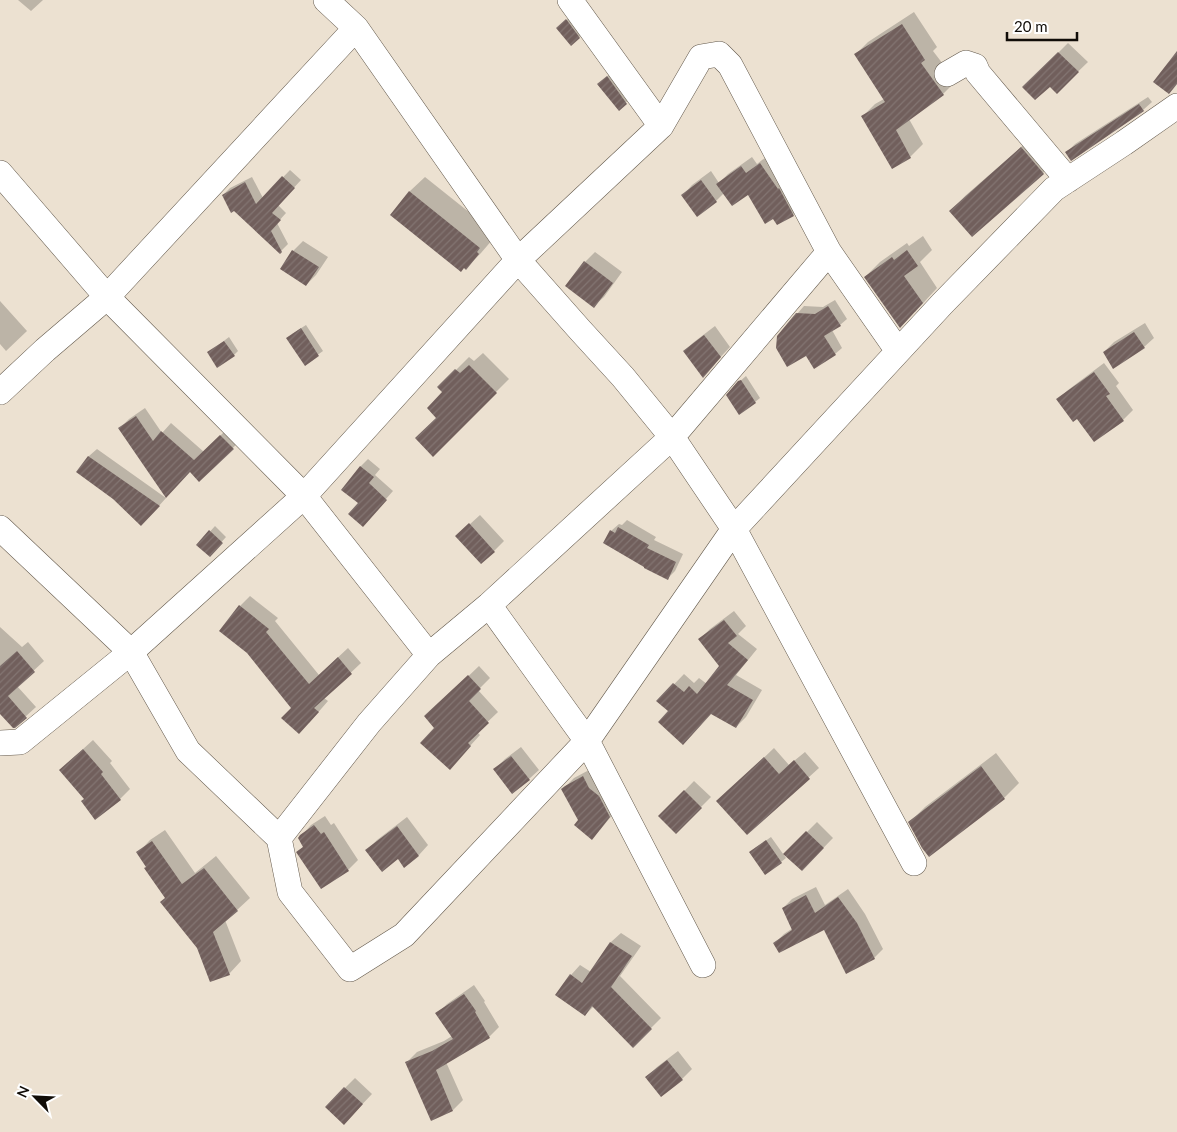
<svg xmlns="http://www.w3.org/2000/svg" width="1177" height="1132" font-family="Lato,sans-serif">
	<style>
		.shadow { fill: #0003 }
		.building { fill: url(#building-hatch) }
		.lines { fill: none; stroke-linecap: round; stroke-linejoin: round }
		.minor-casing { stroke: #63594c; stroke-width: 26 }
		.minor { stroke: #fff; stroke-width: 25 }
	</style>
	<defs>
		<pattern id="building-hatch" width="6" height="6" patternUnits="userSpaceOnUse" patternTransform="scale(1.25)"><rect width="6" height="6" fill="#715f5c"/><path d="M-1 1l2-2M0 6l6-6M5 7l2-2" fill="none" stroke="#837572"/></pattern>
	</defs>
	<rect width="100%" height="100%" fill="#ece1d1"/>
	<path class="shadow" d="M 18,0 L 43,0 L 31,11 Z
		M 914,12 L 937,47 L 933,51 L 956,81 L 943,94 L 909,119 L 923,144 L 910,157 L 892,167 L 863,116 L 875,104 L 884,99 L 856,54 L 868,42 Z
		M 571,16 L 584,33 L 579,37 L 562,24 Z
		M 1068,43 L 1088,62 L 1057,92 L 1050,85 L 1024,87 Z
		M 617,67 L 636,93 L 619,109 L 598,85 Z
		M 1148,97 L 1152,102 L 1143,110 L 1067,152 L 1075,144 Z
		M 1037,133 L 1058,158 L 1043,173 L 972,236 L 951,211 L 965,196 Z
		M 770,154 L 803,205 L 793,215 L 748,193 L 724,193 L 716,201 L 683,195 L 692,185 L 711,171 L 719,183 L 728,174 L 752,157 L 757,164 Z
		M 290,170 L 301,180 L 278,205 L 286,213 L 277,223 L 288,244 L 281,251 L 223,195 L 230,188 L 252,177 L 263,198 Z
		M 425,177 L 494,232 L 493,239 L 481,253 L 466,268 L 391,215 L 410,191 Z
		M 923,236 L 932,250 L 920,262 L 937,288 L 915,312 L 865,277 L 880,262 L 907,243 L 909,246 Z
		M 303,241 L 328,257 L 316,275 L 306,285 L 281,269 L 293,251 Z
		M 595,252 L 622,272 L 604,297 L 594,306 L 585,262 Z
		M 835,300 L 847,319 L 840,325 L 832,330 L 842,348 L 835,354 L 806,354 L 797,314 L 804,306 L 823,307 Z
		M 0,301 L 27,331 L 6,351 L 0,344 Z
		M 1145,323 L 1154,338 L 1144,347 L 1104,352 L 1114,342 Z
		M 306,325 L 323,351 L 305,364 L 292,334 Z
		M 715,326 L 730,347 L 712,366 L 684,351 L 694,342 Z
		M 229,337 L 238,351 L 234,355 L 208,353 Z
		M 483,353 L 509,379 L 433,455 L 438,417 L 444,392 L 439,387 L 469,357 L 474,361 Z
		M 1104,363 L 1119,383 L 1116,386 L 1133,410 L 1123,420 L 1077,417 L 1058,399 L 1068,390 Z
		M 746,376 L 760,398 L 755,402 L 739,382 Z
		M 145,408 L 162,433 L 171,423 L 204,452 L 230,426 L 242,439 L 199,481 L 190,471 L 120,428 L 129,419 Z
		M 97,449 L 166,498 L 149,517 L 114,498 L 78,472 L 89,456 Z
		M 368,459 L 380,469 L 375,475 L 393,491 L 370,517 L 359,503 L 360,467 Z
		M 480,515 L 504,541 L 494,551 L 457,536 Z
		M 627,520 L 656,537 L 654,540 L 683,554 L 675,571 L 668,578 L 611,531 L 619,524 L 622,525 Z
		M 215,526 L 226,537 L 210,555 L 198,545 Z
		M 250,596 L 278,618 L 275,621 L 319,675 L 348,648 L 361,663 L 324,698 L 328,701 L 309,723 L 292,708 L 248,652 L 221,630 L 240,606 Z
		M 734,611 L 746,626 L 738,634 L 757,649 L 736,675 L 762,690 L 746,717 L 736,727 L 712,713 L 669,711 L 658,701 L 684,674 L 694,683 L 699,678 L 707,684 L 721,666 L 700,639 L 710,629 Z
		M 0,627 L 22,647 L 28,642 L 44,661 L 17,686 L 36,707 L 14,727 L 0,712 Z
		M 479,666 L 490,678 L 478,690 L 498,712 L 477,732 L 480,735 L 459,758 L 436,728 L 436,707 Z
		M 93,740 L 112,761 L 110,763 L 130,789 L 120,799 L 86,799 L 60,770 Z
		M 521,747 L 539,770 L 529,779 L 495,769 L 505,759 Z
		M 774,748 L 789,765 L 805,752 L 819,768 L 747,833 L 752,769 Z
		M 996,753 L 1019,783 L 1004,798 L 930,855 L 910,822 L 925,807 Z
		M 591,769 L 618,808 L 600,830 L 579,820 L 563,789 L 574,778 Z
		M 694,781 L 711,797 L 676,832 L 660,816 Z
		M 325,816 L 331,825 L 334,823 L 358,860 L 348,870 L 298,852 L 304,846 L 301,836 L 311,825 Z
		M 407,817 L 428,845 L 419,855 L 405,866 L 398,858 L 367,850 L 377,840 Z
		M 817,822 L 833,838 L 802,870 L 785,854 Z
		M 165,830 L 195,873 L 216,856 L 250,898 L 237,910 L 225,920 L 241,961 L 229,974 L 199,948 L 138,853 L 150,840 Z
		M 771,837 L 786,858 L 781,862 L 755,848 Z
		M 816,887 L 825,905 L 848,889 L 865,914 L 883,949 L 874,958 L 824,928 L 775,943 L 784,934 L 793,928 L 783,908 L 792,899 Z
		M 621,933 L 641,946 L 620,976 L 661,1018 L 633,1046 L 594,1006 L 585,1015 L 571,975 L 580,965 L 591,972 L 611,942 Z
		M 474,985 L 485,1001 L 484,1002 L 499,1027 L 489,1037 L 446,1062 L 463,1100 L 453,1110 L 407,1062 L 417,1052 L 444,1041 L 452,1036 L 437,1014 L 447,1004 Z
		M 678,1051 L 692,1069 L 682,1079 L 647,1077 L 657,1067 Z
		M 355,1078 L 372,1094 L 353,1114 L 326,1107 Z"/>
	<path class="building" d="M 566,19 L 580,38 L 571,46 L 556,28 Z
		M 902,24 L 925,60 L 921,63 L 944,95 L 896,130 L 911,158 L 892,169 L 861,116 L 885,102 L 854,54 Z
		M 1177,51 L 1177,84 L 1169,94 L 1153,82 Z
		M 1058,52 L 1079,72 L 1057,94 L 1050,87 L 1035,100 L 1022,87 Z
		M 607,76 L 627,104 L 619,111 L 597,84 Z
		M 1139,104 L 1144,111 L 1071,161 L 1065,152 Z
		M 1021,147 L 1044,174 L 972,237 L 949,211 Z
		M 760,163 L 778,189 L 779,188 L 794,216 L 777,225 L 773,219 L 765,224 L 748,195 L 732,206 L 716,184 L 741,166 L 746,173 Z
		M 282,176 L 295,188 L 272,213 L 281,220 L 271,231 L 282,252 L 280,254 L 234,211 L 231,213 L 222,195 L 245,182 L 256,204 Z
		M 701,180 L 717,202 L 697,217 L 681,195 Z
		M 409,191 L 480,248 L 477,252 L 479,254 L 466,270 L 464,268 L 461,272 L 390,215 Z
		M 292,250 L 319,267 L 306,286 L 280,269 Z
		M 907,250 L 918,266 L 904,276 L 923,303 L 900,328 L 864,277 L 892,257 L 894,260 Z
		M 584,261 L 613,283 L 594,308 L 565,286 Z
		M 828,306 L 841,326 L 824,336 L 836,355 L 814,369 L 806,356 L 787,367 L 776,348 L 777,336 L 796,313 L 815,314 Z
		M 301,328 L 319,356 L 305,366 L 286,338 Z
		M 1134,332 L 1145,348 L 1113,369 L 1103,352 Z
		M 704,335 L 721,357 L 703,378 L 683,351 Z
		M 224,341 L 235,356 L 217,368 L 207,352 Z
		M 469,365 L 497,393 L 433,457 L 415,438 L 436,418 L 427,408 L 442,392 L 437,387 L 455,369 L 460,373 Z
		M 1094,372 L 1110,394 L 1106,396 L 1124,421 L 1094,442 L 1077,419 L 1073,422 L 1056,399 Z
		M 741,380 L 756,403 L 739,415 L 726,395 L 738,381 Z
		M 136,416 L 153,441 L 161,431 L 194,460 L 220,435 L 234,449 L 199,482 L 190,472 L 166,498 L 118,428 Z
		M 88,456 L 160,506 L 141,526 L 113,499 L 76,472 Z
		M 360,466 L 374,477 L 369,483 L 387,500 L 363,527 L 348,514 L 358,503 L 341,490 Z
		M 469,523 L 495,552 L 481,564 L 455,536 Z
		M 618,527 L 649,545 L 647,548 L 676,562 L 668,580 L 644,568 L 644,567 L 603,543 L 610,530 L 615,533 Z
		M 209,530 L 223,543 L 210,557 L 196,545 Z
		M 239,605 L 269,629 L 266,632 L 309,684 L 338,657 L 352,674 L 314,708 L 319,712 L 299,734 L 281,718 L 291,708 L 247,653 L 219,631 Z
		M 724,620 L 737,636 L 728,643 L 748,660 L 727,685 L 753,700 L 736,728 L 711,714 L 683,745 L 658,722 L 668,711 L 656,701 L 673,683 L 684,692 L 689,686 L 697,694 L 719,666 L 698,639 Z
		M 17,651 L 35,672 L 8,696 L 27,718 L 15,728 L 13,728 L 0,714 L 0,666 Z
		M 468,675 L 481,689 L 469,701 L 489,723 L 468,743 L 471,746 L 450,770 L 420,743 L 434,728 L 424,716 Z
		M 83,749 L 103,772 L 101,774 L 121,800 L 95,820 L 81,801 L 84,799 L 59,770 Z
		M 511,756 L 530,780 L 512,794 L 493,769 Z
		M 764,757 L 779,774 L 794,760 L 810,779 L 747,835 L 716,801 Z
		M 981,766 L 1005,799 L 929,857 L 922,848 L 908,822 Z
		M 583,776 L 589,788 L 599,796 L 610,817 L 592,840 L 574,825 L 578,820 L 561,789 L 565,786 Z
		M 684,790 L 702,808 L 676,834 L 658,816 Z
		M 314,825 L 321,834 L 324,832 L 349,871 L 321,889 L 296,852 L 303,847 L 298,838 L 300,835 Z
		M 397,826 L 419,856 L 404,868 L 398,859 L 382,872 L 365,850 Z
		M 806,831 L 824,848 L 802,871 L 783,854 Z
		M 766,840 L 782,863 L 765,875 L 749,852 Z
		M 152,841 L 182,884 L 204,868 L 238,911 L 213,932 L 230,975 L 210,982 L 197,948 L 160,902 L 165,898 L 144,868 L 146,867 L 136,852 Z
		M 806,895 L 815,913 L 838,897 L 857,923 L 875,959 L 846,974 L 824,930 L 779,953 L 773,943 L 792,930 L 782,908 Z
		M 610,942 L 632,956 L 611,987 L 652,1029 L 633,1048 L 592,1006 L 585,1016 L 555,995 L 570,974 L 582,983 Z
		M 464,994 L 476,1011 L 475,1012 L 490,1038 L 436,1070 L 453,1111 L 431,1121 L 405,1062 L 432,1051 L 453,1039 L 435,1013 Z
		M 667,1060 L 683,1080 L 661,1097 L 645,1077 Z
		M 344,1087 L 363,1104 L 344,1125 L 325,1107 Z"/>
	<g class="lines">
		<defs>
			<path id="minor" d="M 326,0 L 356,28 L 518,260 L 580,330 L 623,377 L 672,437 L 734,529 L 914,863
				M 570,0 L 661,126
				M 947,74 L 966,63 L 975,66 L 978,73 L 1068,180
				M 0,173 L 107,297 L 304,496 L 429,655
				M 0,392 L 45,350 L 107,297 L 356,28
				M 0,528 L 131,652 L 188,751 L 279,838 L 290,892 L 350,969 L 404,935 L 587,741 L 734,529 L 942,304 L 1054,189 L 1124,143 L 1177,106
				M 489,605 L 587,741 L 703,965
				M 0,743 L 20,742 L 131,652 L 304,496 L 518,260 L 661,126 L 701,57 L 719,54 L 730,65 L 829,252 L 898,351
				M 279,838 L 369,723 L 429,655 L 489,605 L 672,437 L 829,252"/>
		</defs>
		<use href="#minor" class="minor-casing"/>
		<use href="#minor" class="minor"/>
	</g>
	<g transform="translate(35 1097) rotate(294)" stroke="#ffffff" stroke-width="4" paint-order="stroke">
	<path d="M0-4L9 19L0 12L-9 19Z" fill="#110d08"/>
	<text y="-8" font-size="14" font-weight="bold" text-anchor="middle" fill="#110d08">N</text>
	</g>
	<path d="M1007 32v8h70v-8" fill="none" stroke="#110d08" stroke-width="2.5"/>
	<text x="1014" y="32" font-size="15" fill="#110d08" stroke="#ffffff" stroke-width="4" paint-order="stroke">20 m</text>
</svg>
